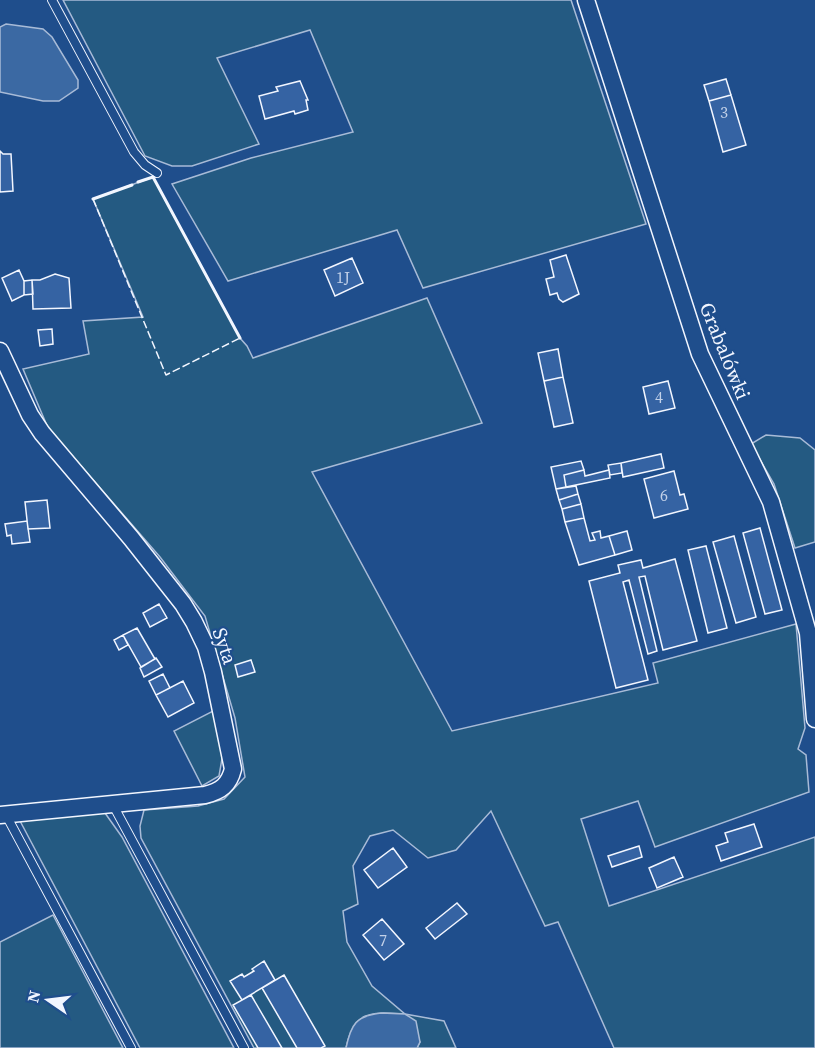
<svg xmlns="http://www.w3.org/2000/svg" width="815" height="1048" font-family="'Source Serif 4',serif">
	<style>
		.green { fill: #245a82; stroke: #a8bbd7; stroke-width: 1.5 }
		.water { fill: #3b69a3; stroke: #a8bbd7; stroke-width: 1.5 }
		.building { fill: #3563a3; stroke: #f2f6ff; stroke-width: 1.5 }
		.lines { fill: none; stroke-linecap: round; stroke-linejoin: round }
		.lane-casing { stroke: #f2f6ff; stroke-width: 10 }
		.street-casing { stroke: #f2f6ff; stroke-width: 19 }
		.lane { stroke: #1f4e8c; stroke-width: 8 }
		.street { stroke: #1f4e8c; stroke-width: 16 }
		.fence { stroke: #f2f6ff; stroke-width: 1.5; stroke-dasharray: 8 3; stroke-linecap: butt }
		.wall { stroke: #f2f6ff; stroke-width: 3 }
		.labels { text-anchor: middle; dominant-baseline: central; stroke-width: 4.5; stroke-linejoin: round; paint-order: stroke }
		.number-label { font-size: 16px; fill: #c3d1e8 }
		.street-label { font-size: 20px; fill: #f2f6ff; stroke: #1f4e8c }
	</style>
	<rect width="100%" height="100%" fill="#1f4e8c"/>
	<path class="green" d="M 63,0 L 571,0 L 646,224 L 423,288 L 397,230 L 228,281 L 172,184 L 251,158 L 353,132 L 310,30 L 217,58 L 259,144 L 192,166 L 172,166 L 145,156 Z
		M 153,177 L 240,338 L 247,346 L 253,358 L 427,298 L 482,423 L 312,472 L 452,731 L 658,683 L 653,663 L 796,624 L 805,728 L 798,749 L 806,755 L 809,792 L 655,847 L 638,801 L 581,819 L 609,906 L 815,837 L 815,1048 L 614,1048 L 558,922 L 545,926 L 491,811 L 456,850 L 428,858 L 393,830 L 370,836 L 353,866 L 358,904 L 343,911 L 347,942 L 372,986 L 405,1014 L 444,1021 L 456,1048 L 417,1048 L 420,1042 L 404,1014 C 371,1012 354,1010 346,1048 L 254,1048 L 141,838 L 140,826 L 144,810 L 198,806 L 224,799 L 245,777 L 235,718 L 205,616 L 160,557 L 48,428 L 23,369 L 89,354 L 83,321 L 143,317 L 93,199 Z
		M 766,435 L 800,438 L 815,450 L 815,542 L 795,548 L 774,484 L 751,444 Z
		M 213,711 L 223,753 L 219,776 L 202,786 L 174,731 Z
		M 105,813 L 122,837 L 234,1048 L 140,1048 L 19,819 Z
		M 53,915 L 123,1048 L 0,1048 L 0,942 Z"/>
	<path class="water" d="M 6,24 L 43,29 L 52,37 L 78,80 L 78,88 L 59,101 L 43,101 L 0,92 L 0,27 Z
		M 381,1013 L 405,1014 L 416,1021 L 420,1042 L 417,1048 L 346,1048 C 351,1024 356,1016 381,1013 Z"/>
	<path class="building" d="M 726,79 L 731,95 L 709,101 L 704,85 Z
		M 300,81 L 308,100 L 306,100 L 308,110 L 295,114 L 294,111 L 265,119 L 259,96 L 278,91 L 276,87 Z
		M 731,95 L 746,145 L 723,152 L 709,101 Z
		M 0,151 L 3,154 L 11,154 L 13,191 L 0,192 Z
		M 566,255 L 579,294 L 563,302 L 559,299 L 557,293 L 550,295 L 546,279 L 554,277 L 550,260 Z
		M 352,258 L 363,283 L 335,296 L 324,270 Z
		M 19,270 L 24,281 L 24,295 L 12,301 L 2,278 Z
		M 55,274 L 69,278 L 71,308 L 33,309 L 32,280 L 40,280 Z
		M 32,280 L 33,294 L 24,295 L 24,281 Z
		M 52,329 L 53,344 L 40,346 L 38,330 Z
		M 558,349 L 563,377 L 544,381 L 538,353 Z
		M 563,377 L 573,423 L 554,427 L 544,381 Z
		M 668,381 L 675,408 L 649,414 L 643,387 Z
		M 661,454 L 664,468 L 623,477 L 621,463 Z
		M 581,461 L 584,470 L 564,475 L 566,487 L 556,489 L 551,467 Z
		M 621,463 L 622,473 L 610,475 L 608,465 Z
		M 584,470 L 585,476 L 609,470 L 610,478 L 566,487 L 564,475 Z
		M 674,471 L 680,495 L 684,494 L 688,509 L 654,518 L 644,479 Z
		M 576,486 L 578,494 L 559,500 L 556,489 Z
		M 578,494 L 581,504 L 562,509 L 559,500 Z
		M 47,500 L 50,528 L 28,529 L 25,502 Z
		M 581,504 L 584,518 L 565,522 L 562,509 Z
		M 584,518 L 590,541 L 595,540 L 592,533 L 600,531 L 601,538 L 609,536 L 615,555 L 579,565 L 565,522 Z
		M 27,521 L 30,542 L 12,544 L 11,535 L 7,536 L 5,524 Z
		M 760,528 L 782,610 L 765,614 L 743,533 Z
		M 627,531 L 632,550 L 615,555 L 609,536 Z
		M 734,536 L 756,617 L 736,623 L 713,542 Z
		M 706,546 L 727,628 L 708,633 L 688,550 Z
		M 675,559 L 697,641 L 663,650 L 645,576 L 639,577 L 657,651 L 648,654 L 629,580 L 623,582 L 648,680 L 616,688 L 589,581 L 620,573 L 618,565 L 641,560 L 643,568 Z
		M 159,604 L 167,618 L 150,627 L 143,613 Z
		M 137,628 L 155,659 L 141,667 L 123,635 Z
		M 123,635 L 128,645 L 119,650 L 114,640 Z
		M 156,658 L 162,667 L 144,677 L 140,668 Z
		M 251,660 L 255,672 L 238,677 L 235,665 Z
		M 163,674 L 170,688 L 156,695 L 149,681 Z
		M 183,681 L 194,703 L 168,717 L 156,695 Z
		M 754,824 L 762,847 L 721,861 L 716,846 L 728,842 L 725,833 Z
		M 639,846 L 642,857 L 612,867 L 608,856 Z
		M 393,848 L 407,867 L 378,888 L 364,870 Z
		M 674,857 L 683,877 L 657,888 L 649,868 Z
		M 457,903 L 467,914 L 435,939 L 426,928 Z
		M 382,919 L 404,944 L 384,960 L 363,935 Z
		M 264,961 L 275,980 L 242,1000 L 230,981 L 242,974 L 244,977 L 254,971 L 252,969 Z
		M 284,975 L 325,1046 L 321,1048 L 297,1048 L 262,988 Z
		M 251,995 L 282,1048 L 258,1048 L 233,1005 Z"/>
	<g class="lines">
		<defs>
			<path id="lane" d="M 52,0 L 134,152 L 145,165 L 157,173
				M 113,805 L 244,1048
				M 6,815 L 131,1048"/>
			<path id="street" d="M 586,0 L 700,354 L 771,502 L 808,633 L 815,719
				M 0,351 L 30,415 L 42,433 L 131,538 L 183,604 L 194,622 L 206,647 L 213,672 L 233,769 C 229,785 221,791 205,795 L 0,815"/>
		</defs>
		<use href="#lane" class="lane-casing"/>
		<use href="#street" class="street-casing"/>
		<use href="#lane" class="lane"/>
		<use href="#street" class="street"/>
		<path class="fence" d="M 93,199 L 166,375 L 240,338"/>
		<path class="wall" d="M 138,182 L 153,177 L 240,338
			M 93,199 L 132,185"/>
	</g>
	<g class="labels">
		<g class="number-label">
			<text x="724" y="112">3</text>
			<text x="343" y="277">1J</text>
			<text x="659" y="397">4</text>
			<text x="664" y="495">6</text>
			<text x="383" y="940">7</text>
		</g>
		<g class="street-label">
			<text transform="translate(725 351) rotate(68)">Grabalówki</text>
			<text transform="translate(225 646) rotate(71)">Syta</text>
		</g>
	</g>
	<g transform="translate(48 1000) rotate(284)" stroke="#1f4e8c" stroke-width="4.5" paint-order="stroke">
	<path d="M0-4.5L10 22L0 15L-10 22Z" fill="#f2f6ff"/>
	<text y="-9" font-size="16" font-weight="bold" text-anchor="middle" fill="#f2f6ff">N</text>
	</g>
</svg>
